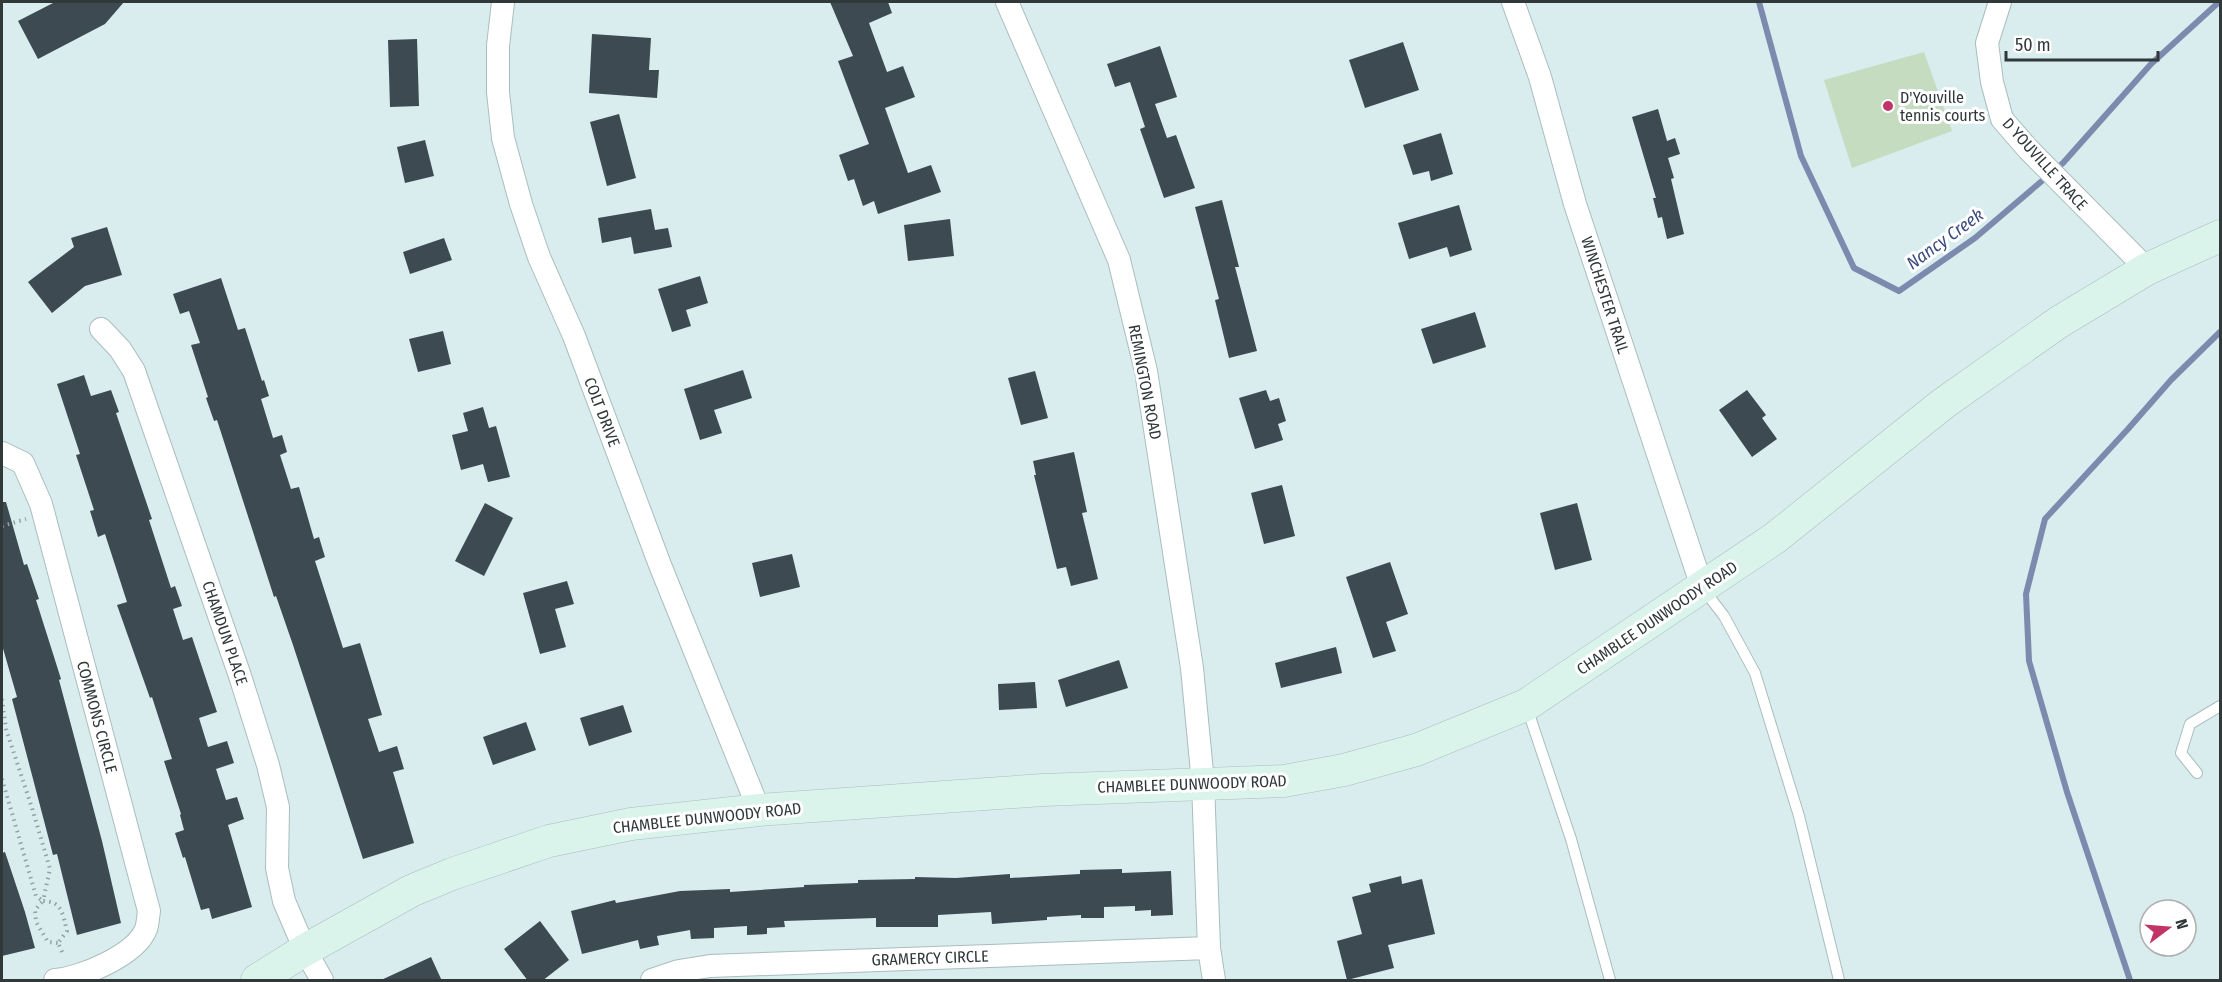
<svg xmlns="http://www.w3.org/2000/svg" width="2222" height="982" font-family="'Fira Sans Condensed',sans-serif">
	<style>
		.green { fill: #c5dcc0 }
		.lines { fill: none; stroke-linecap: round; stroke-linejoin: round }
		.stream { stroke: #7c8aae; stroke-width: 6 }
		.building { fill: #3d4a51 }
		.lane-casing { stroke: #aabdbe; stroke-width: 12 }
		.street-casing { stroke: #aabdbe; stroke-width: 24 }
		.secondary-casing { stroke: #aabdbe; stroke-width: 33 }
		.path { stroke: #93a1a3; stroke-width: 4; stroke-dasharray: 1.5 4.5; stroke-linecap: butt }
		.lane { stroke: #fff; stroke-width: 10 }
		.street { stroke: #fff; stroke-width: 22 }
		.secondary { stroke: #daf4ec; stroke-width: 32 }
		.poi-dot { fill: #c13465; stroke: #fff; stroke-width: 2 }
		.labels { text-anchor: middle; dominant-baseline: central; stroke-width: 6; stroke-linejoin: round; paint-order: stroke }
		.poi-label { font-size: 16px; fill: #303839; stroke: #fff; text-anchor: start }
		.street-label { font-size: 16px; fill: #303839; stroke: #fff }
		.water-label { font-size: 18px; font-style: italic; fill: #3a4b7e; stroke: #fff }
	</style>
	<rect width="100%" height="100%" fill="#d9ecee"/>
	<path class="green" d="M 1924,52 L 1952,131 L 1852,168 L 1824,80 Z"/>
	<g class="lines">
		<path class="stream" d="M 1759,2 L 1801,156 L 1854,268 L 1899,291 L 1975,238 L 2063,163 L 2151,64 L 2219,2
			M 2130,980 L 2067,792 L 2029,661 L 2026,594 L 2045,519 L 2128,429 L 2171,380 L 2220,332"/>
	</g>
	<path class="building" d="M 55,2 L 124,2 L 105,24 L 38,59 L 18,21 Z
		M 830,2 L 888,2 L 892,13 L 869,23 L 887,72 L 903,66 L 915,97 L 885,108 L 908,173 L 931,165 L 941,192 L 878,214 L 874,201 L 863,206 L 854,179 L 848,181 L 839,155 L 869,144 L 838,61 L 853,56 Z
		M 592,34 L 651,38 L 649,70 L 659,70 L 657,98 L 589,93 Z
		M 417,39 L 419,106 L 390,107 L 388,40 Z
		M 1403,42 L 1419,90 L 1365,108 L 1349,60 Z
		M 1160,46 L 1177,97 L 1155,104 L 1167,138 L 1176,135 L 1195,188 L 1164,198 L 1140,129 L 1145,127 L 1130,82 L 1115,87 L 1107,64 Z
		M 1658,109 L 1667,141 L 1675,138 L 1680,154 L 1668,158 L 1674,178 L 1671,179 L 1684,234 L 1667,239 L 1662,217 L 1658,218 L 1653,198 L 1656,198 L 1632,117 Z
		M 619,114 L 636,178 L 607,186 L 590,122 Z
		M 1441,133 L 1453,174 L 1431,181 L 1429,171 L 1413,175 L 1403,145 Z
		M 425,140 L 434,176 L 405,183 L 397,147 Z
		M 1222,200 L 1239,267 L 1235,267 L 1257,351 L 1229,358 L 1215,300 L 1219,299 L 1195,207 Z
		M 1459,205 L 1472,250 L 1450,257 L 1447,247 L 1409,259 L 1398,223 Z
		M 651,209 L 655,230 L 668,228 L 672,247 L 634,254 L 631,237 L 602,243 L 598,218 Z
		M 950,219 L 954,256 L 908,261 L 904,225 Z
		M 107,227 L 122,275 L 85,286 L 52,313 L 28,282 L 74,247 L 71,238 Z
		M 444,238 L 452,260 L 410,274 L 403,252 Z
		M 700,276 L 708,303 L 686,310 L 691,326 L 672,332 L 658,289 Z
		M 221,278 L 238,330 L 245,328 L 262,381 L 264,380 L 269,396 L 261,399 L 273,438 L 282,435 L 287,452 L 280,455 L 291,489 L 299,487 L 314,539 L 319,537 L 325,557 L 315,561 L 343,648 L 360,643 L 382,715 L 368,719 L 379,752 L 397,746 L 404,769 L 393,772 L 414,843 L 363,859 L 293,645 L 276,596 L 274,597 L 217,420 L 214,421 L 206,398 L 208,397 L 191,345 L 200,343 L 189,311 L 180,314 L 173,294 Z
		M 1475,312 L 1486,347 L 1433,364 L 1421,329 Z
		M 443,331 L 451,364 L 418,372 L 409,339 Z
		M 743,370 L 752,398 L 714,410 L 722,433 L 700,440 L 684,389 Z
		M 1035,371 L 1048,418 L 1021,425 L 1008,378 Z
		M 84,375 L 91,396 L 111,390 L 119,412 L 116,413 L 152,519 L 149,520 L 171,588 L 175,586 L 182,606 L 173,609 L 183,640 L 192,637 L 217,712 L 199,718 L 208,747 L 227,741 L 234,763 L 216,769 L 226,800 L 237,797 L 244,819 L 228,825 L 252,907 L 212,919 L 209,908 L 201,910 L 185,857 L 183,858 L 175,833 L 184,830 L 180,815 L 181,814 L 164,761 L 172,759 L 152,697 L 150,698 L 117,605 L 127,602 L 105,534 L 98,537 L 90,511 L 94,510 L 76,455 L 80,454 L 57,384 Z
		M 1266,390 L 1270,401 L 1279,398 L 1286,421 L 1278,424 L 1283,440 L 1255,449 L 1239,398 Z
		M 1747,390 L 1766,415 L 1762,418 L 1777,439 L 1752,457 L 1719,410 Z
		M 483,407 L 489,428 L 496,426 L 510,477 L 488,482 L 483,464 L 461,470 L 452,435 L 468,431 L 463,413 Z
		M 1074,452 L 1087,512 L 1082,513 L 1098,579 L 1071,586 L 1066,567 L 1057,569 L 1034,475 L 1036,475 L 1033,461 Z
		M 1282,485 L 1295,536 L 1264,544 L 1251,493 Z
		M 2,502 L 6,502 L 24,565 L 27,564 L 39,599 L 36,600 L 61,679 L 59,680 L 102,841 L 121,923 L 77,935 L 57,854 L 53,855 L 12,699 L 17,697 L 2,645 Z
		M 485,503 L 513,518 L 484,576 L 455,561 Z
		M 1577,503 L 1592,560 L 1555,570 L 1540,513 Z
		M 792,554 L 800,587 L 760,597 L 752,563 Z
		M 1390,562 L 1408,614 L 1386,622 L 1396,651 L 1373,658 L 1346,577 Z
		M 567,581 L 574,604 L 555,609 L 566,647 L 540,654 L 523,593 Z
		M 1336,647 L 1342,673 L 1281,688 L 1275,663 Z
		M 1119,660 L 1128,688 L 1066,707 L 1058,680 Z
		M 1035,682 L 1037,708 L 999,710 L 998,684 Z
		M 623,705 L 632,732 L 589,746 L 580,718 Z
		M 526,722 L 536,750 L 493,765 L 483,737 Z
		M 5,852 L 25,912 L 35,948 L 2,956 L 2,853 Z
		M 1122,869 L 1122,873 L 1171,871 L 1173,915 L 1151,916 L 1151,910 L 1135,911 L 1135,906 L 1104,907 L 1104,918 L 1081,918 L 1081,915 L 1047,917 L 1047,920 L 992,924 L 991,912 L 938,915 L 938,927 L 876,927 L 876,918 L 784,921 L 785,927 L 767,928 L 767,934 L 747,935 L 747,926 L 714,928 L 714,938 L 691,939 L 690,930 L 657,936 L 659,945 L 640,949 L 638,940 L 582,954 L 571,911 L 615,900 L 616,903 L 680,891 L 730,889 L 730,892 L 804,887 L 804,885 L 858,883 L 858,880 L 915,879 L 915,877 L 956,878 L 1010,874 L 1010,878 L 1080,874 L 1080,870 Z
		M 1401,876 L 1402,884 L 1422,879 L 1435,934 L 1388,945 L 1394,968 L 1347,980 L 1337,941 L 1362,934 L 1352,897 L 1371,892 L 1369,884 Z
		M 540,921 L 569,960 L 542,981 L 528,981 L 504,949 Z
		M 431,957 L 442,981 L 379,981 Z"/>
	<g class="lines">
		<defs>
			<path id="lane" d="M 1704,590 L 1724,616 L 1755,673 L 1799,816 L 1839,980
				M 1527,708 L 1571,839 L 1610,980
				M 2197,773 L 2181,753 L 2190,724 L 2220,706"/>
			<path id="street" d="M 503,2 L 498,46 L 498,92 L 503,138 L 521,204 L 539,257 L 574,336 L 660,565 L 759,810
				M 1007,2 L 1119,260 L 1146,371 L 1192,668 L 1203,783 L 1209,948
				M 1513,2 L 1540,77 L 1575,204 L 1702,587
				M 2000,2 L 1987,43 L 1992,82 L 2002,119 L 2028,149 L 2147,269
				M 101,329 L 120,349 L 134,371 L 240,676 L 268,765 L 278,807 L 277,868 L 284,901 L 305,950 L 322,980
				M 2,453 L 23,463 L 41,504 L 149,911 C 148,916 148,924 146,929 C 136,955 81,978 55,980
				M 652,980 L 679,971 L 710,966 L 1209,948 L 1214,980"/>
			<path id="secondary" d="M 257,980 L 305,950 L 411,891 L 452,874 L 549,841 L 631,824 L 759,810 L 1043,790 L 1284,781 L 1344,770 L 1416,750 L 1526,705 L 1775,538 L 1944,403 L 2059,322 L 2147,269 L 2220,236"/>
		</defs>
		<use href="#lane" class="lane-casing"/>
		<use href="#street" class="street-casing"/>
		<use href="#secondary" class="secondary-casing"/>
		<path class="path" d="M 2,526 L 26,519
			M 2,699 L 6,729 L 32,808 L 50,869 L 43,901 C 62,901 63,915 67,931 L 58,943 L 63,954
			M 2,779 L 36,896 L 43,901 L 35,910 L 36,922 L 48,942 L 58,943"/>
		<use href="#lane" class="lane"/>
		<use href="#street" class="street"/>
		<use href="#secondary" class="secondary"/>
	</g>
	<circle class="poi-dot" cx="1888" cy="106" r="6"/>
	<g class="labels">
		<g class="poi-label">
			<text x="1900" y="97">D'Youville<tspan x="1900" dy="18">tennis courts</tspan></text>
		</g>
		<g class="street-label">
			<text transform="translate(2045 164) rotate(48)">D YOUVILLE TRACE</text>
			<text transform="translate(1605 295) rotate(72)">WINCHESTER TRAIL</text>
			<text transform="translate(1145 382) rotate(79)">REMINGTON ROAD</text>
			<text transform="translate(602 412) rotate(69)">COLT DRIVE</text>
			<text transform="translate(1657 618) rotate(-34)">CHAMBLEE DUNWOODY ROAD</text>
			<text transform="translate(225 633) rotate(71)">CHAMDUN PLACE</text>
			<text transform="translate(97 717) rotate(75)">COMMONS CIRCLE</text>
			<text transform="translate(1192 784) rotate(-2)">CHAMBLEE DUNWOODY ROAD</text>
			<text transform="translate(707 818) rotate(-6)">CHAMBLEE DUNWOODY ROAD</text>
			<text transform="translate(930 958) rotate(-2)">GRAMERCY CIRCLE</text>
		</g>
		<g class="water-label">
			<text transform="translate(1945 239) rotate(-36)">Nancy Creek</text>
		</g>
	</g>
	<rect width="2222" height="982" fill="none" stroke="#303839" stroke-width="6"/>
	<g transform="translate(2168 928) rotate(74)"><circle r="28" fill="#ffffff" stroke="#acafb0" stroke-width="1.5"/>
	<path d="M0-4.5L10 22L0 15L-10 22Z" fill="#c13465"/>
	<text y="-9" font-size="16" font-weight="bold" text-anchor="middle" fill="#303839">N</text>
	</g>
	<path d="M2006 51v9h152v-9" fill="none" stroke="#303839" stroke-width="3"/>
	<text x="2015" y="51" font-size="18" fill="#303839" stroke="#ffffff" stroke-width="4.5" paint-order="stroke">50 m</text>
</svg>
